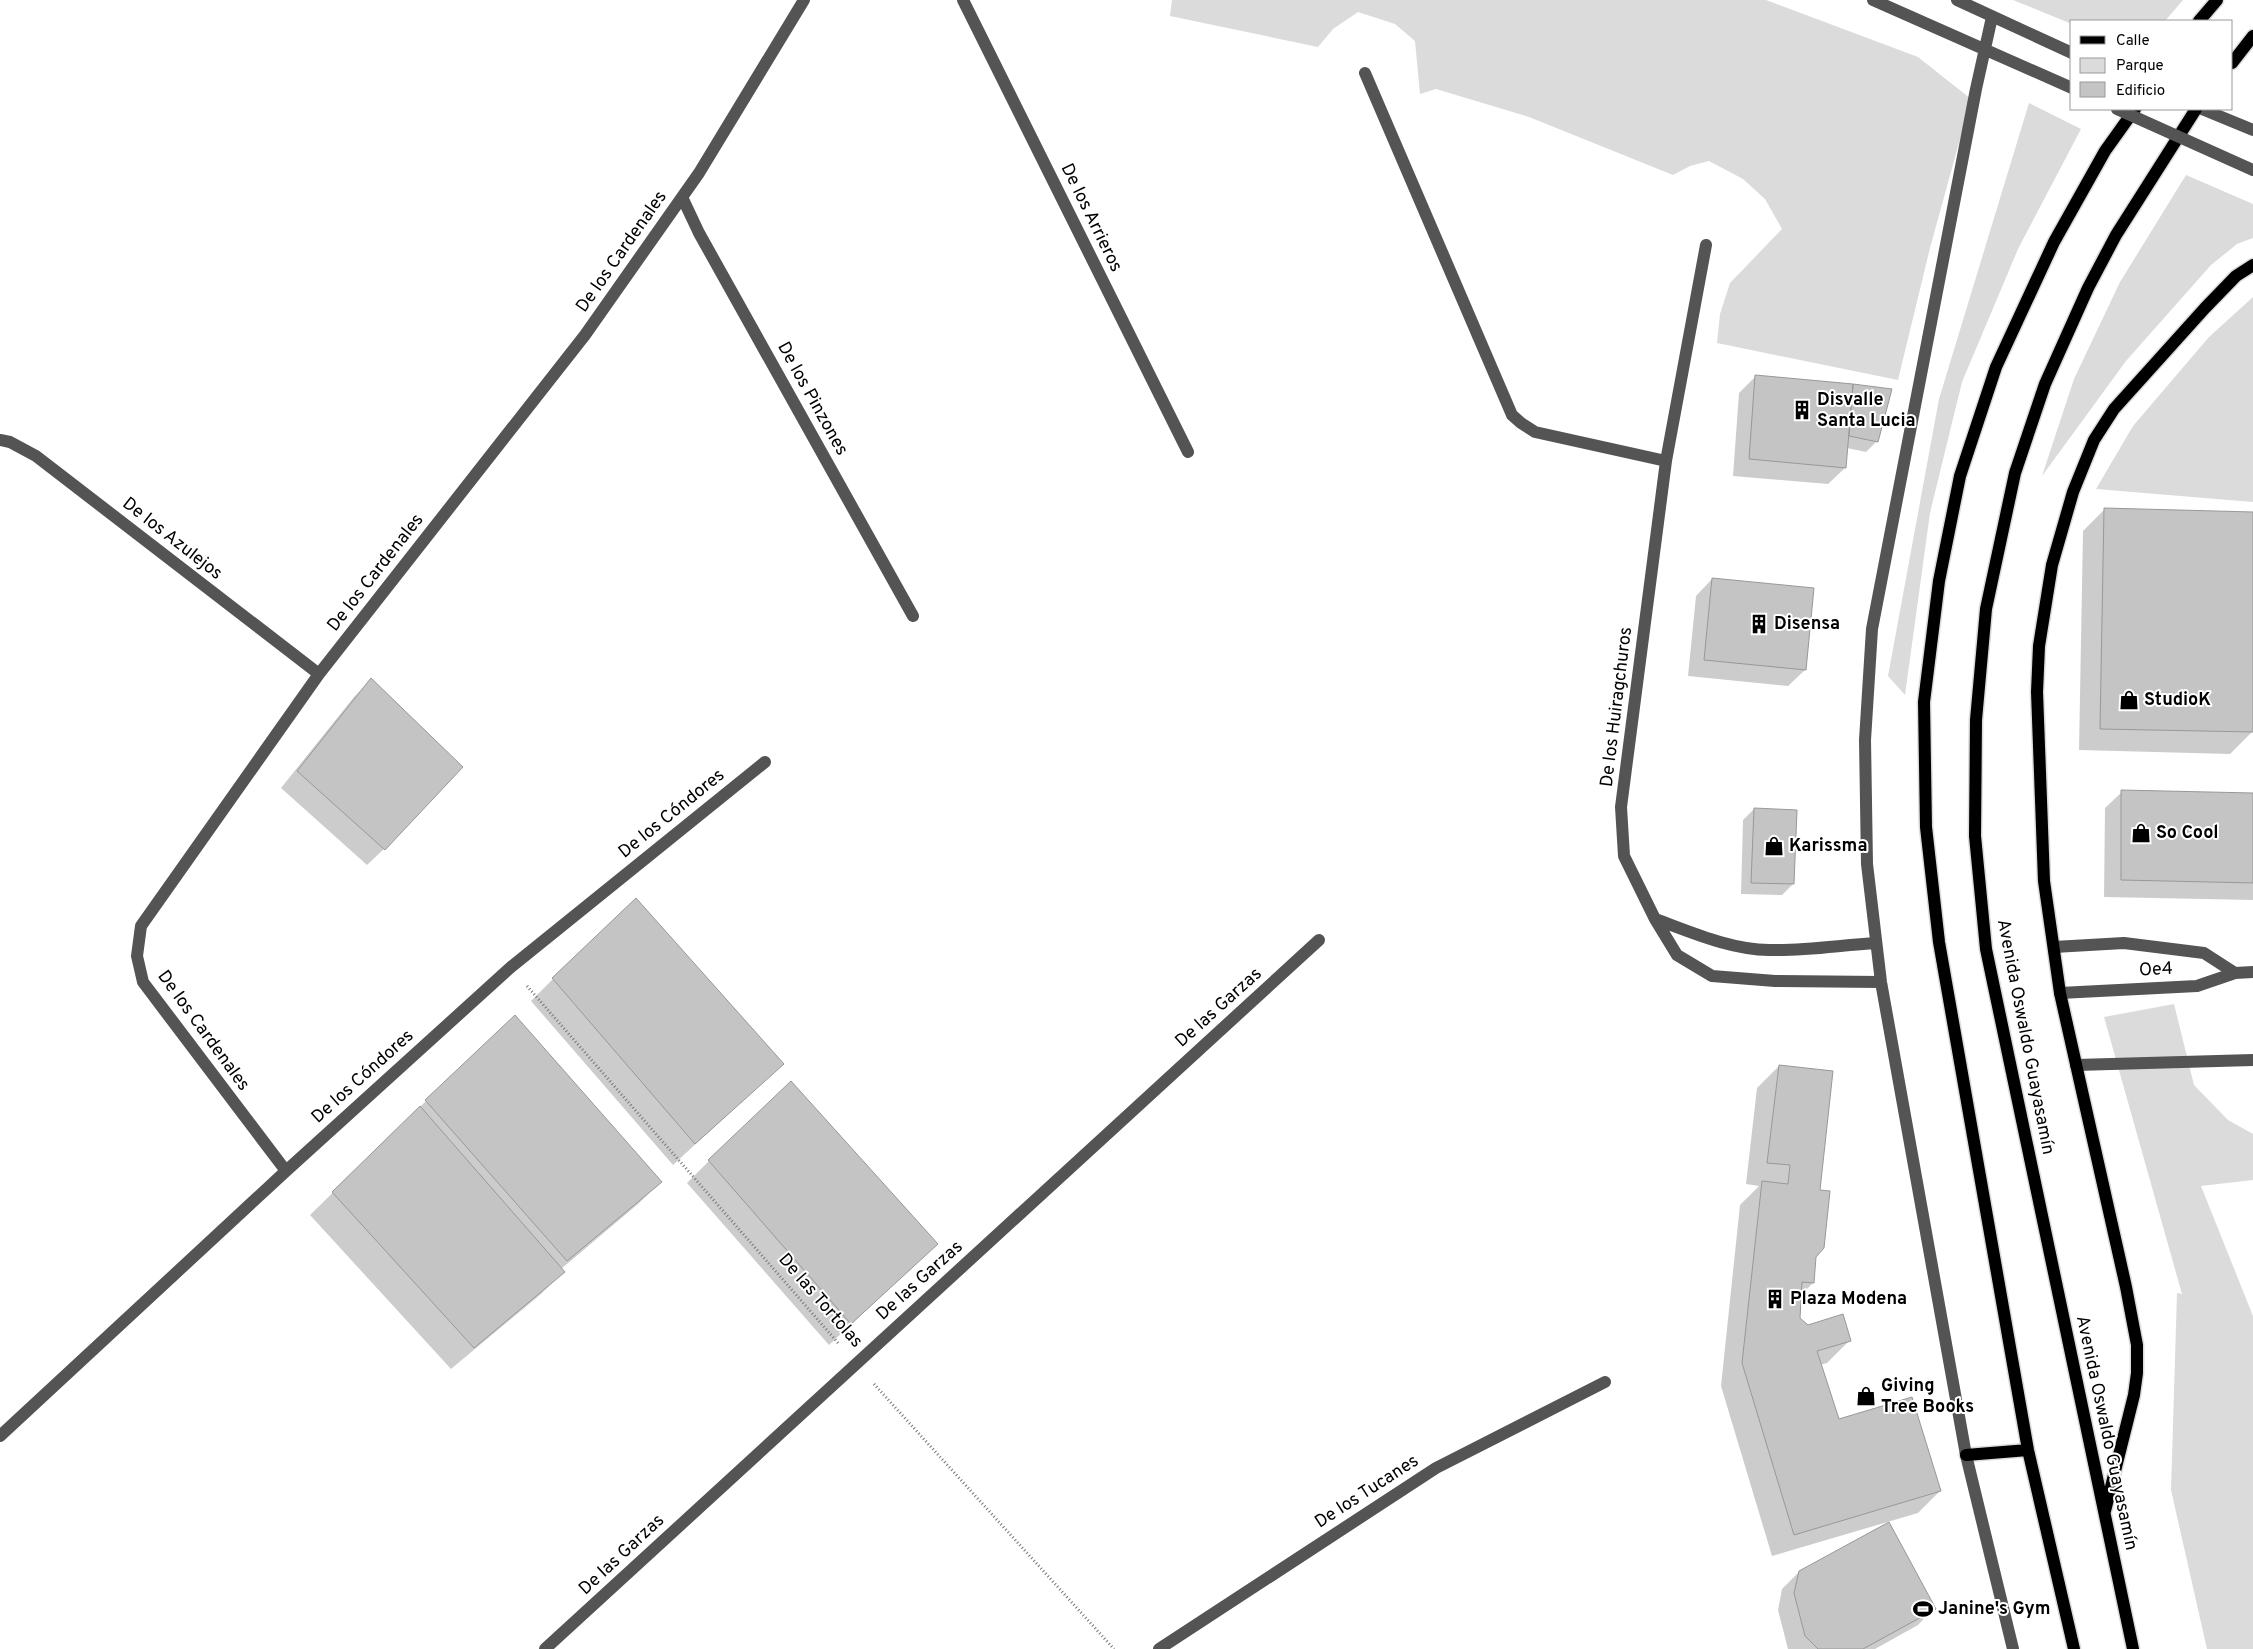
<svg xmlns="http://www.w3.org/2000/svg" width="2253" height="1649" font-family="Overpass,sans-serif">
	<style>
		.green { fill: #dbdbdb }
		.shadow { fill: #0003 }
		.building { fill: #c4c4c4; stroke: #989898 }
		.lines { fill: none; stroke-linecap: round; stroke-linejoin: round }
		.major-casing { stroke: #dbdbdb; stroke-width: 15 }
		.path { stroke: #767676; stroke-width: 3; stroke-dasharray: 1 2.5; stroke-linecap: butt }
		.minor { stroke: #545454; stroke-width: 12 }
		.major { stroke: #000; stroke-width: 12 }
		.minor-bridge { stroke: #545454; stroke-width: 12 }
		.labels { text-anchor: middle; dominant-baseline: central; stroke-width: 4; stroke-linejoin: round; paint-order: stroke }
		.street-label { font-size: 18px; fill: #000; stroke: #fff }
		.poi-label { font-size: 18px; font-weight: bold; fill: #000; stroke: #fff; text-anchor: start }
	</style>
	<rect width="100%" height="100%" fill="#fff"/>
	<path class="green" d="M 1172,0 L 1766,0 L 1918,57 L 1971,99 L 1930,248 L 1898,380 L 1717,343 L 1720,314 L 1730,283 L 1782,229 L 1765,199 L 1743,179 L 1709,161 L 1690,166 L 1673,175 L 1529,117 L 1436,89 L 1420,94 L 1415,41 L 1395,24 L 1358,12 L 1333,29 L 1318,47 L 1170,16 Z
		M 2013,0 L 2183,0 L 2165,21 L 2072,21 L 2072,24 Z
		M 2029,103 L 2081,129 L 2018,249 L 1962,382 L 1930,513 L 1905,695 L 1888,676 L 1939,399 Z
		M 2186,175 L 2253,204 L 2253,238 L 2237,244 L 2211,265 L 2126,361 L 2042,476 L 2074,379 L 2120,282 Z
		M 2253,297 L 2253,502 L 2096,489 L 2133,426 L 2209,337 Z
		M 2174,1004 L 2194,1085 L 2228,1120 L 2253,1134 L 2253,1180 L 2201,1186 L 2253,1316 L 2253,1649 L 2207,1649 L 2171,1490 L 2177,1293 L 2182,1294 L 2104,1017 Z"/>
	<path class="shadow" d="M 1756,376 L 1853,385 L 1877,441 L 1866,452 L 1847,448 L 1845,468 L 1828,484 L 1733,476 L 1739,393 Z
		M 2105,509 L 2253,513 L 2252,732 L 2230,754 L 2079,750 L 2083,531 Z
		M 1712,579 L 1805,670 L 1788,686 L 1688,676 L 1696,596 Z
		M 371,680 L 384,849 L 367,865 L 281,788 L 354,697 Z
		M 2122,792 L 2253,794 L 2253,900 L 2104,897 L 2105,808 Z
		M 1754,809 L 1793,884 L 1782,895 L 1741,894 L 1743,820 Z
		M 553,979 L 782,1064 L 673,1165 L 531,1001 Z
		M 515,1017 L 660,1182 L 638,1204 L 561,1269 L 563,1272 L 541,1294 L 451,1369 L 310,1215 L 426,1101 Z
		M 1779,1066 L 1819,1191 L 1813,1283 L 1800,1296 L 1799,1319 L 1808,1326 L 1849,1341 L 1827,1363 L 1820,1365 L 1838,1421 L 1940,1491 L 1918,1513 L 1772,1556 L 1721,1386 L 1740,1205 L 1759,1186 L 1746,1184 L 1757,1088 Z
		M 709,1161 L 937,1244 L 829,1345 L 687,1183 Z
		M 1799,1572 L 1934,1608 L 1918,1625 L 1875,1649 L 1788,1649 L 1778,1610 L 1782,1589 Z"/>
	<path class="building" d="M 1755,375 L 1853,384 L 1846,468 L 1749,459 Z
		M 1853,384 L 1892,389 L 1878,442 L 1849,436 Z
		M 2104,508 L 2253,512 L 2253,732 L 2100,729 Z
		M 1712,578 L 1814,588 L 1806,670 L 1704,660 Z
		M 371,678 L 463,767 L 385,850 L 297,771 Z
		M 2121,790 L 2253,793 L 2253,883 L 2121,880 Z
		M 1754,808 L 1797,810 L 1794,884 L 1751,883 Z
		M 636,898 L 784,1064 L 695,1144 L 552,978 Z
		M 515,1015 L 662,1182 L 567,1261 L 425,1100 Z
		M 1779,1065 L 1833,1071 L 1820,1190 L 1830,1191 L 1824,1248 L 1816,1257 L 1814,1283 L 1802,1282 L 1800,1318 L 1808,1325 L 1843,1314 L 1851,1341 L 1817,1351 L 1839,1419 L 1912,1397 L 1941,1491 L 1794,1535 L 1742,1363 L 1762,1181 L 1788,1184 L 1790,1165 L 1767,1163 Z
		M 791,1081 L 938,1244 L 851,1324 L 708,1160 Z
		M 420,1106 L 565,1272 L 474,1348 L 332,1192 Z
		M 1889,1522 L 1936,1609 L 1863,1649 L 1818,1649 L 1805,1636 L 1794,1593 L 1799,1571 Z"/>
	<g class="lines">
		<defs>
			<path id="major" d="M 2199,21 L 2217,0
				M 2232,63 L 2253,36
				M 1966,1455 L 2028,1450
				M 2105,1511 L 2134,1395 L 2137,1373 L 2137,1345 L 2126,1287 L 2060,993 L 2044,881 L 2037,692 L 2039,646 L 2052,565 L 2073,492 L 2094,440 L 2114,409 L 2205,308 L 2236,276 L 2253,265
				M 2074,1649 L 2028,1450 L 1939,942 L 1926,827 L 1924,702 L 1939,581 L 1960,476 L 1996,367 L 2054,242 L 2105,151 L 2135,109
				M 2133,1649 L 1986,949 L 1975,836 L 1976,720 L 1986,609 L 2015,473 L 2045,384 L 2088,288 L 2116,235 L 2196,109"/>
		</defs>
		<use href="#major" class="major-casing"/>
		<path class="path" d="M 527,986 L 839,1344
			M 874,1384 L 1114,1649"/>
		<path class="minor" d="M 963,0 L 1188,452
			M 1873,0 L 2072,88
			M 1957,0 L 2072,53
			M 1992,17 L 1976,89 L 1872,629 L 1865,740 L 1867,864 L 1881,982 L 1966,1455 L 2013,1649
			M 1365,73 L 1512,415 L 1521,423 L 1535,432 L 1666,461
			M 2202,109 L 2253,130
			M 682,197 L 699,233 L 913,616
			M 1706,245 L 1666,461 L 1621,807 L 1624,856 L 1655,919 L 1677,955 L 1712,976 L 1775,981 L 1881,982
			M 0,440 L 10,442 L 36,456 L 319,674
			M 1655,919 C 1691,932 1731,950 1769,950 C 1805,951 1841,945 1876,943
			M 2054,947 L 2124,943 L 2204,953 L 2235,973
			M 2060,993 L 2197,986 L 2235,973 L 2253,972
			M 2076,1065 L 2253,1060
			M 286,1171 L 143,982 L 137,956 L 141,926 L 319,674 L 585,335 L 699,173 L 804,0
			M 0,1436 L 286,1171 L 511,967 L 765,762
			M 545,1649 L 1319,940
			M 1159,1649 L 1436,1468 L 1605,1382"/>
		<use href="#major" class="major"/>
		<path class="minor-bridge" d="M 2117,109 L 2253,170"/>
	</g>
	<defs>
		<symbol id="building-bare" viewBox="-9 -9 18 18"><path d="M-4-6H4V6H1V3H-1V6H-4ZM-2.5-4.3h1.7v1.8h-1.7ZM.8-4.3h1.7v1.8H.8ZM-2.5-1h1.7V.8h-1.7ZM.8-1h1.7V.8H.8Z" fill="#000" stroke="#fff" stroke-width="2.5" paint-order="stroke"/></symbol>
		<symbol id="shop-bare" viewBox="-9 -9 18 18"><path d="M-5-2.5h2.3a2.7 3.5 0 0 1 5.4 0H5L5.5 6h-11ZM-1.5-2.5h3a1.5 2.3 0 0 0-3 0Z" fill="#000" stroke="#fff" stroke-width="2.5" paint-order="stroke"/></symbol>
		<symbol id="stadium-bare" viewBox="-9 -9 18 18"><path d="M0-5a6.5 5 0 1 0 0 10a6.5 5 0 1 0 0-10ZM-3.5-1.8h7v3.6h-7Z" fill="#000" stroke="#fff" stroke-width="2.5" paint-order="stroke"/></symbol>
	</defs>
	<g fill-rule="evenodd">
		<use href="#building-bare" x="1788" y="396" width="28" height="28"/>
		<use href="#building-bare" x="1745" y="610" width="28" height="28"/>
		<use href="#shop-bare" x="2115" y="686" width="28" height="28"/>
		<use href="#shop-bare" x="2127" y="819" width="28" height="28"/>
		<use href="#shop-bare" x="1760" y="832" width="28" height="28"/>
		<use href="#building-bare" x="1761" y="1285" width="28" height="28"/>
		<use href="#shop-bare" x="1852" y="1382" width="28" height="28"/>
		<use href="#stadium-bare" x="1909" y="1595" width="28" height="28"/>
	</g>
	<g class="labels">
		<g class="street-label">
			<text transform="translate(1091 218) rotate(64)">De los Arrieros</text>
			<text transform="translate(622 252) rotate(-55)">De los Cardenales</text>
			<text transform="translate(812 399) rotate(61)">De los Pinzones</text>
			<text transform="translate(172 539) rotate(38)">De los Azulejos</text>
			<text transform="translate(376 573) rotate(-52)">De los Cardenales</text>
			<text transform="translate(1617 707) rotate(-83)">De los Huiragchuros</text>
			<text transform="translate(672 814) rotate(-39)">De los Cóndores</text>
			<text transform="translate(2156 970) rotate(-3)">Oe4</text>
			<text transform="translate(1219 1008) rotate(-42)">De las Garzas</text>
			<text transform="translate(203 1031) rotate(54)">De los Cardenales</text>
			<text transform="translate(2025 1037) rotate(79)">Avenida Oswaldo Guayasamín</text>
			<text transform="translate(363 1077) rotate(-42)">De los Cóndores</text>
			<text transform="translate(920 1281) rotate(-42)">De las Garzas</text>
			<text transform="translate(820 1301) rotate(49)">De las Tortolas</text>
			<text transform="translate(2106 1433) rotate(78)">Avenida Oswaldo Guayasamín</text>
			<text transform="translate(1367 1492) rotate(-33)">De los Tucanes</text>
			<text transform="translate(622 1555) rotate(-43)">De las Garzas</text>
		</g>
		<g class="poi-label">
			<text x="1817" y="400">Disvalle<tspan x="1817" dy="21">Santa Lucia</tspan></text>
			<text x="1774" y="624">Disensa</text>
			<text x="2144" y="700">StudioK</text>
			<text x="2156" y="833">So Cool</text>
			<text x="1789" y="846">Karissma</text>
			<text x="1790" y="1299">Plaza Modena</text>
			<text x="1881" y="1386">Giving<tspan x="1881" dy="21">Tree Books</tspan></text>
			<text x="1938" y="1609">Janine's Gym</text>
		</g>
	</g>
	<rect x="2070" y="20" width="162" height="90" fill="#ffffff" stroke="#999999"/>
	<rect x="2080" y="36" width="25" height="8" fill="#000000" stroke="#999999"/>
	<text x="2116" y="45" font-size="15" fill="#000000">Calle</text>
	<rect x="2080" y="58" width="25" height="15" fill="#dbdbdb" stroke="#999999"/>
	<text x="2116" y="70" font-size="15" fill="#000000">Parque</text>
	<rect x="2080" y="82" width="25" height="15" fill="#c4c4c4" stroke="#999999"/>
	<text x="2116" y="95" font-size="15" fill="#000000">Edificio</text>
</svg>
